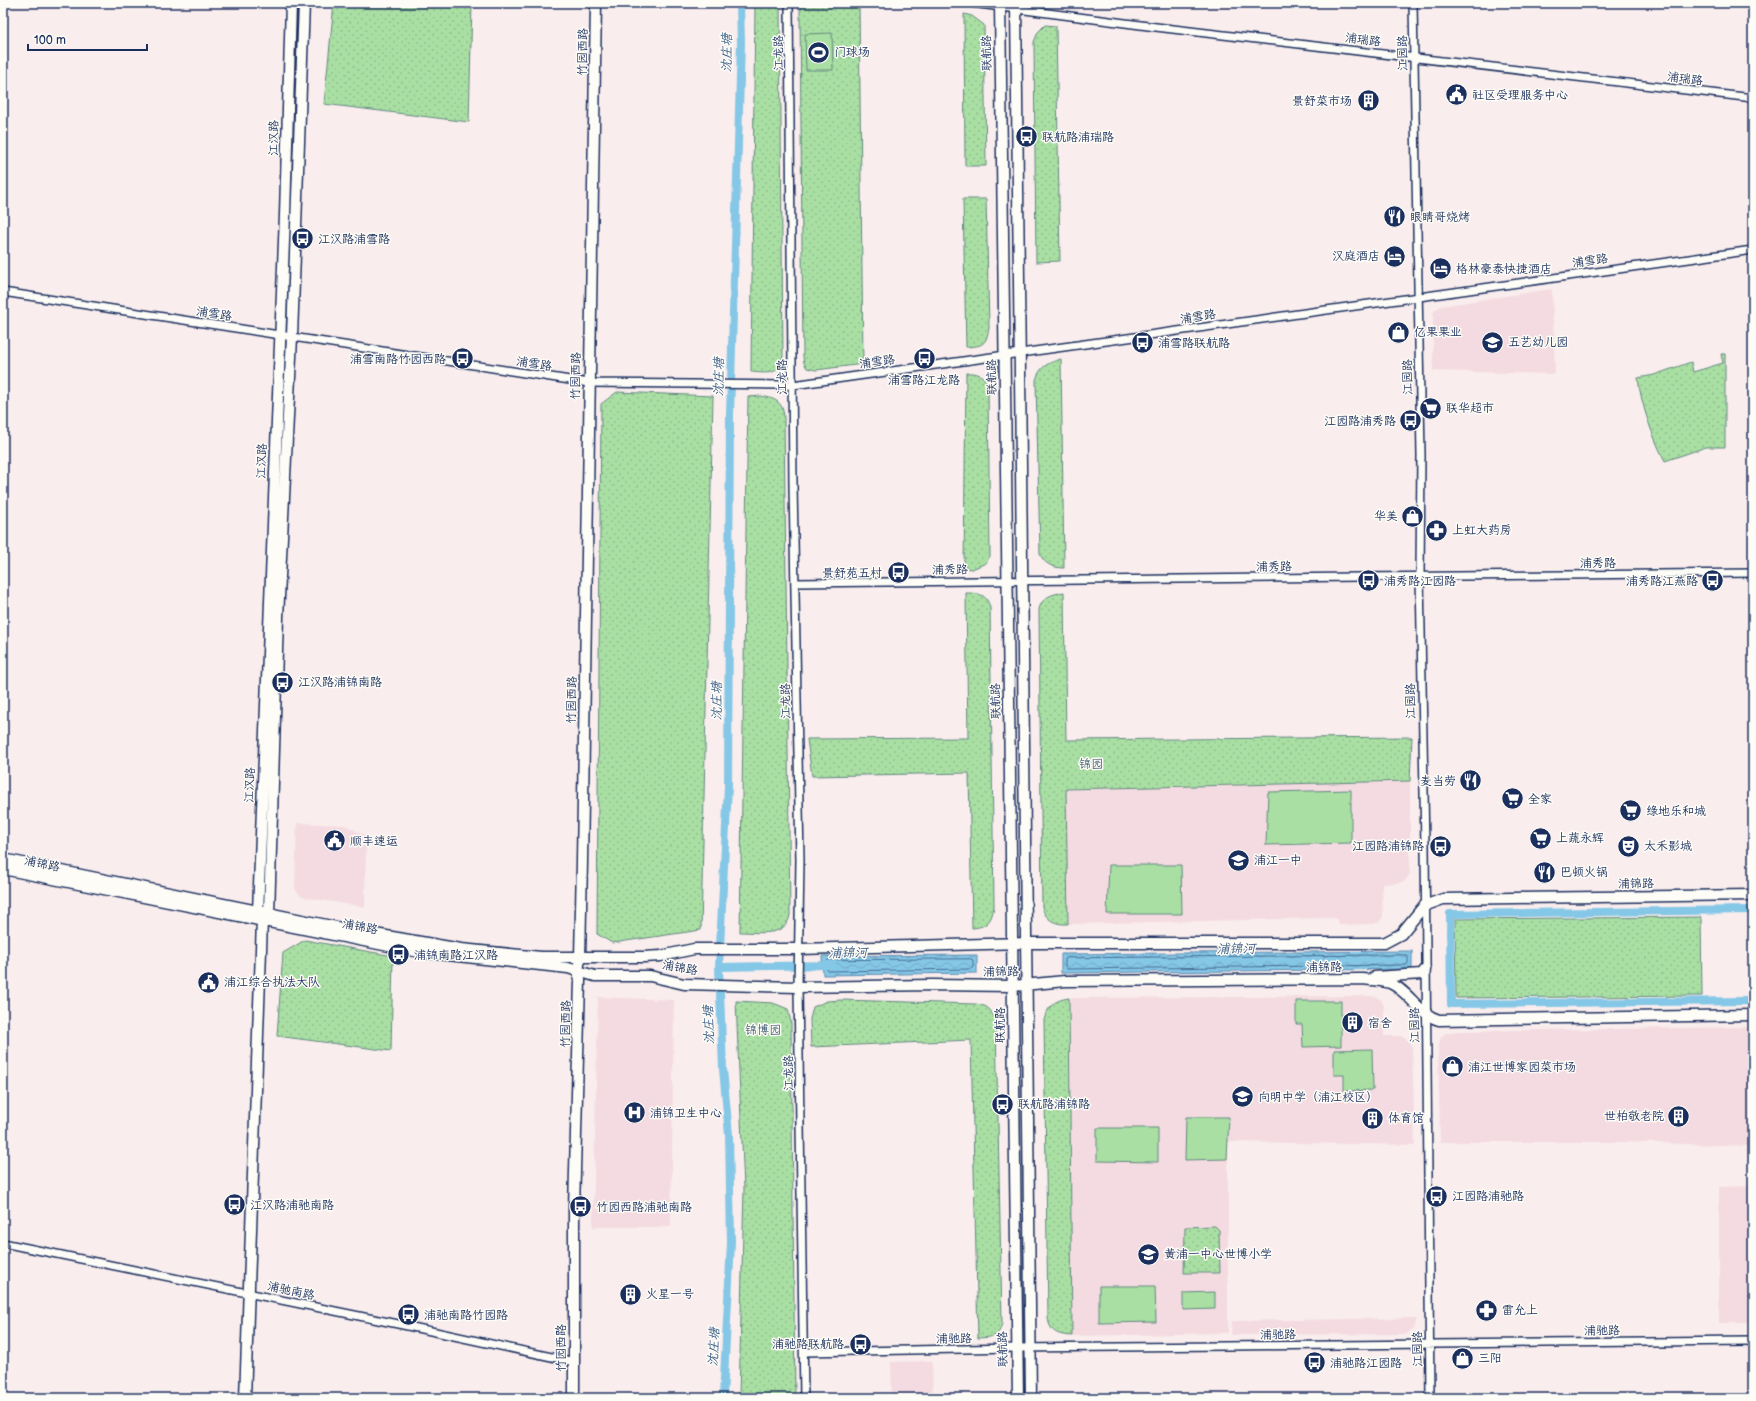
<svg xmlns="http://www.w3.org/2000/svg" width="1756" height="1401" font-family="'Balsamiq Sans','LXGW WenKai TC',sans-serif">
	<style>
		.built { fill: #f4dbe1 }
		.grass { fill: url(#grass-dots); stroke: #628780 }
		.pitch { fill: #a9dfa3; stroke: #628780 }
		.water { fill: url(#water-waves); stroke: #5b8ab0 }
		.lines { fill: none; stroke-linecap: round; stroke-linejoin: round }
		.shore { stroke: #456c94; stroke-width: 1 }
		.canal { stroke: #85c7e6; stroke-width: 8 }
		.street-casing { stroke: #1b2f5e; stroke-width: 10 }
		.secondary-casing { stroke: #1b2f5e; stroke-width: 13 }
		.street { stroke: #fdfcf7; stroke-width: 7 }
		.secondary { stroke: #fdfcf7; stroke-width: 10 }
		.labels { text-anchor: middle; dominant-baseline: central; stroke-width: 3; stroke-linejoin: round; paint-order: stroke }
		.street-label { font-size: 12px; fill: #1b2f5e; stroke: #fdfcf7 }
		.poi-label { font-size: 12px; fill: #1b2f5e; stroke: #fdfcf7; text-anchor: start }
		.park-label { font-size: 12px; fill: #3e5b6f; stroke: #fdfcf7 }
		.water-label { font-size: 13px; font-style: italic; fill: #3b5d87; stroke: #fdfcf7 }
	</style>
	<defs>
		<pattern id="grass-dots" width="8" height="8" patternUnits="userSpaceOnUse"><rect width="8" height="8" fill="#a9dfa3"/><path d="M2 2h.1M6 6h.1" fill="none" stroke="#91c08f" stroke-width="1.8" stroke-linecap="round"/></pattern>
		<pattern id="water-waves" width="16" height="10" patternUnits="userSpaceOnUse"><rect width="16" height="10" fill="#85c7e6"/><path d="M0 5q4-4 8 0t8 0" fill="none" stroke="#72abc8"/></pattern>
	</defs>
	<rect width="100%" height="100%" fill="#f9eded"/>
	<filter id="ink" filterUnits="userSpaceOnUse"><feTurbulence type="fractalNoise" baseFrequency=".025" numOctaves="2"/><feDisplacementMap in="SourceGraphic" scale="8" xChannelSelector="R" yChannelSelector="G"/><feConvolveMatrix kernelMatrix="1 2 1 2 8 2 1 2 1" color-interpolation-filters="sRGB"/></filter>
	<g filter="url(#ink)">
		<path class="built" d="M 1552,289 L 1555,374 L 1433,371 L 1433,313 L 1435,310 L 1441,306 Z
			M 1410,781 L 1410,874 L 1405,881 L 1398,883 L 1382,884 L 1383,917 L 1379,922 L 1373,924 L 1340,925 L 1337,919 L 1331,918 L 1068,924 L 1066,789 Z
			M 297,823 L 345,825 L 366,836 L 365,907 L 302,897 L 295,889 Z
			M 1372,996 L 1377,997 L 1381,1000 L 1384,1006 L 1384,1036 L 1401,1036 L 1410,1042 L 1412,1047 L 1415,1145 L 1228,1142 L 1228,1333 L 1072,1336 L 1069,998 Z
			M 598,997 L 674,1000 L 671,1227 L 593,1227 Z
			M 1753,1027 L 1753,1146 L 1622,1142 L 1440,1142 L 1438,1048 L 1441,1037 L 1446,1033 L 1457,1031 Z
			M 1753,1186 L 1753,1323 L 1719,1323 L 1719,1187 Z
			M 1417,1318 L 1414,1329 L 1406,1334 L 1231,1335 L 1232,1321 Z
			M 932,1361 L 933,1398 L 892,1398 L 891,1362 Z"/>
		<path class="grass" d="M 334,3 L 472,3 L 469,122 L 324,104 Z
			M 755,3 L 780,3 L 780,6 L 783,360 C 779,376 764,373 751,372 Z
			M 804,3 L 859,4 L 863,364 L 816,370 L 807,368 L 804,363 L 803,357 L 800,10 Z
			M 964,14 L 972,16 L 984,25 L 986,166 L 965,166 Z
			M 1045,25 L 1056,26 L 1060,261 L 1036,262 L 1034,42 L 1038,32 Z
			M 963,199 L 986,199 L 989,328 C 986,345 983,346 966,347 Z
			M 1721,354 L 1725,354 L 1725,447 L 1706,447 L 1665,461 C 1653,438 1641,405 1638,378 L 1654,375 L 1691,362 L 1693,372 L 1723,363 Z
			M 1061,359 L 1064,568 C 1053,568 1044,564 1040,554 L 1036,380 C 1040,366 1048,363 1061,359 Z
			M 966,373 C 979,372 986,376 988,389 L 990,556 L 986,563 L 972,569 L 964,568 Z
			M 617,392 L 713,396 L 701,930 L 612,943 L 597,934 L 601,404 Z
			M 760,396 C 774,398 783,401 784,417 L 790,915 C 786,938 758,932 740,932 L 748,397 Z
			M 1064,592 L 1066,740 L 1412,737 L 1410,781 L 1066,789 L 1068,924 C 1056,925 1045,920 1042,907 L 1039,609 C 1042,597 1052,594 1064,592 Z
			M 966,593 C 979,593 987,594 990,608 L 994,906 C 992,920 988,927 972,928 L 969,773 L 812,776 L 807,739 L 968,738 Z
			M 1701,917 L 1702,996 L 1456,998 L 1455,919 Z
			M 305,940 L 393,956 L 391,1051 L 277,1036 L 283,953 Z
			M 1069,998 L 1072,1336 C 1058,1335 1050,1333 1048,1318 L 1044,1020 C 1048,1006 1054,1000 1069,998 Z
			M 841,1000 L 975,1004 C 988,1005 992,1010 996,1022 L 1002,1323 C 999,1338 992,1337 978,1338 L 971,1040 L 811,1047 L 810,1019 L 813,1007 L 827,1001 Z
			M 736,1001 L 773,1003 L 788,1009 L 791,1023 L 795,1398 L 739,1398 L 744,1189 Z
			M 1215,1226 L 1219,1230 L 1220,1273 L 1184,1273 L 1185,1227 Z"/>
		<path class="pitch" d="M 832,33 L 833,70 L 806,70 L 805,34 Z
			M 1351,790 L 1351,843 L 1266,845 L 1268,792 Z
			M 1109,865 L 1181,865 L 1182,914 L 1107,914 Z
			M 1296,1001 L 1341,1001 L 1341,1046 L 1303,1047 L 1302,1024 L 1296,1024 Z
			M 1372,1049 L 1373,1090 L 1344,1091 L 1344,1075 L 1334,1075 L 1334,1050 Z
			M 1186,1117 L 1229,1117 L 1227,1159 L 1185,1160 Z
			M 1097,1128 L 1158,1128 L 1158,1162 L 1097,1161 Z
			M 1099,1286 L 1155,1286 L 1156,1322 L 1099,1323 Z
			M 1215,1292 L 1215,1309 L 1183,1310 L 1183,1293 Z"/>
		<path class="water" d="M 1412,951 L 1412,969 L 1061,973 L 1061,954 Z
			M 977,955 L 977,973 L 823,975 L 822,956 Z"/>
		<g class="lines">
			<path class="shore" d="M 1406,955 L 1408,956 L 1408,963 L 1406,965 L 1067,969 L 1065,967 L 1065,959 L 1067,958 Z
				M 971,959 L 973,960 L 973,967 L 971,969 L 829,971 L 827,970 L 826,962 L 828,960 Z"/>
			<path class="canal" d="M 1753,910 L 1450,914 L 1451,1004 L 1753,1001
				M 719,967 L 832,965
				M 723,1398 L 731,1242 L 729,1135 L 723,1069 L 719,967 L 728,786 L 730,415 L 741,43 L 740,3"/>
			<defs>
				<path id="street" d="M 789,3 L 793,485 L 800,860 L 798,987 L 804,1398
					M 971,3 L 1156,27 L 1753,98
					M 1413,3 L 1421,455 L 1420,576 L 1425,846 L 1430,1398
					M 3,292 L 589,383 L 793,385 L 1753,250
					M 795,583 L 1753,573
					M 3,1243 L 403,1325 L 575,1362
					M 804,1352 L 1016,1348 L 1753,1341"/>
				<path id="secondary" d="M 1000,3 L 1018,1398
					M 1016,3 L 1031,1398
					M 3,859 L 346,929 L 461,949 L 541,957 L 644,957 L 661,956 L 694,949 L 799,949 L 1026,943 L 1384,943 L 1401,934 L 1424,906 L 1443,899 L 1753,895
					M 3,869 L 419,952 L 568,968 L 595,976 L 650,976 L 684,984 L 798,987 L 932,985 L 1013,986 L 1065,981 L 1362,979 C 1371,980 1381,980 1390,983 C 1409,991 1418,1014 1439,1020 L 1753,1015
					M 265,918 L 269,914 L 278,617 L 292,337 L 304,3
					M 1374,977 L 1422,974 L 1425,970
					M 245,1398 L 261,950 L 262,920 L 258,912 L 285,215 L 291,3
					M 574,1398 L 574,1209 L 580,980 L 578,971 L 580,958 L 582,861 L 596,3"/>
			</defs>
			<use href="#street" class="street-casing"/>
			<use href="#secondary" class="secondary-casing"/>
			<use href="#street" class="street"/>
			<use href="#secondary" class="secondary"/>
		</g>
	</g>
	<defs>
		<symbol id="stadium-disc" viewBox="-11 -11 22 22"><circle r="9.5" fill="#1b2f5e" stroke="#fdfcf7"/><path d="M0-5a6.5 5 0 1 0 0 10a6.5 5 0 1 0 0-10ZM-3.5-1.8h7v3.6h-7Z" fill="#fff"/></symbol>
		<symbol id="civic-disc" viewBox="-11 -11 22 22"><circle r="9.5" fill="#1b2f5e" stroke="#fdfcf7"/><path d="M-.6-6.5H3V-4.5H.6V-3L4-1V1h2V6H-6V1h2V-1L-.6-3ZM-1.2 2.5V6h2.4V2.5Z" fill="#fff"/></symbol>
		<symbol id="building-disc" viewBox="-11 -11 22 22"><circle r="9.5" fill="#1b2f5e" stroke="#fdfcf7"/><path d="M-4-6H4V6H1V3H-1V6H-4ZM-2.5-4.3h1.7v1.8h-1.7ZM.8-4.3h1.7v1.8H.8ZM-2.5-1h1.7V.8h-1.7ZM.8-1h1.7V.8H.8Z" fill="#fff"/></symbol>
		<symbol id="bus-disc" viewBox="-11 -11 22 22"><circle r="9.5" fill="#1b2f5e" stroke="#fdfcf7"/><path d="M-5-6H5V4H4V6H2V4H-2V6H-4V4H-5ZM-3.5-4V0h7V-4ZM-3.5 1.2v1.5H-2V1.2ZM2 1.2v1.5H3.5V1.2Z" fill="#fff"/></symbol>
		<symbol id="restaurant-disc" viewBox="-11 -11 22 22"><circle r="9.5" fill="#1b2f5e" stroke="#fdfcf7"/><path d="M-5-6h1v4h1v-4h1v4h1v-4h1v5L-1.5 .5V6h-2V.5L-5-1ZM5-6V6H3V1.5H1.5Q1.5-4 5-6Z" fill="#fff"/></symbol>
		<symbol id="hotel-disc" viewBox="-11 -11 22 22"><circle r="9.5" fill="#1b2f5e" stroke="#fdfcf7"/><path d="M-6-4.5h1.5V1H6V5H4.5V3h-9V5H-6ZM-4 0a1.8 1.8 0 1 1 3.6 0ZM.5 0V-2.5h3Q6-2.5 6 0Z" fill="#fff"/></symbol>
		<symbol id="shop-disc" viewBox="-11 -11 22 22"><circle r="9.5" fill="#1b2f5e" stroke="#fdfcf7"/><path d="M-5-2.5h2.3a2.7 3.5 0 0 1 5.4 0H5L5.5 6h-11ZM-1.5-2.5h3a1.5 2.3 0 0 0-3 0Z" fill="#fff"/></symbol>
		<symbol id="school-disc" viewBox="-11 -11 22 22"><circle r="9.5" fill="#1b2f5e" stroke="#fdfcf7"/><path d="M0-5L7-2L0 1L-7-2ZM-4 1L0 2.5L4 1V4Q0 6-4 4Z" fill="#fff"/></symbol>
		<symbol id="supermarket-disc" viewBox="-11 -11 22 22"><circle r="9.5" fill="#1b2f5e" stroke="#fdfcf7"/><path d="M-6-5.5h2.5l.6 2H6L4.5 2H-2.5L-4.4-4H-6ZM-1.5 3.2a1.3 1.3 0 1 0 .1 0ZM3 3.2a1.3 1.3 0 1 0 .1 0Z" fill="#fff"/></symbol>
		<symbol id="pharmacy-disc" viewBox="-11 -11 22 22"><circle r="9.5" fill="#1b2f5e" stroke="#fdfcf7"/><path d="M-2-6h4v4h4v4h-4v4h-4v-4h-4v-4h4Z" fill="#fff"/></symbol>
		<symbol id="theatre-disc" viewBox="-11 -11 22 22"><circle r="9.5" fill="#1b2f5e" stroke="#fdfcf7"/><path d="M-5-5.5Q0-4 5-5.5V0Q5 5 0 6Q-5 5-5 0ZM-3.3-2.5H-1v1.5H-3.3ZM1-2.5H3.3v1.5H1ZM-2.8 1Q0 5.5 2.8 1Z" fill="#fff"/></symbol>
		<symbol id="hospital-disc" viewBox="-11 -11 22 22"><circle r="9.5" fill="#1b2f5e" stroke="#fdfcf7"/><path d="M-5-5h3v3.5h4V-5h3V5h-3V1.5h-4V5h-3Z" fill="#fff"/></symbol>
	</defs>
	<g fill-rule="evenodd">
		<use href="#stadium-disc" x="806" y="40" width="25" height="25"/>
		<use href="#civic-disc" x="1444" y="82" width="25" height="25"/>
		<use href="#building-disc" x="1356" y="88" width="25" height="25"/>
		<use href="#bus-disc" x="1014" y="124" width="25" height="25"/>
		<use href="#restaurant-disc" x="1382" y="204" width="25" height="25"/>
		<use href="#bus-disc" x="290" y="226" width="25" height="25"/>
		<use href="#hotel-disc" x="1382" y="244" width="25" height="25"/>
		<use href="#hotel-disc" x="1428" y="256" width="25" height="25"/>
		<use href="#shop-disc" x="1386" y="320" width="25" height="25"/>
		<use href="#school-disc" x="1480" y="330" width="25" height="25"/>
		<use href="#bus-disc" x="1130" y="330" width="25" height="25"/>
		<use href="#bus-disc" x="450" y="346" width="25" height="25"/>
		<use href="#bus-disc" x="912" y="346" width="25" height="25"/>
		<use href="#supermarket-disc" x="1418" y="396" width="25" height="25"/>
		<use href="#bus-disc" x="1398" y="408" width="25" height="25"/>
		<use href="#shop-disc" x="1400" y="504" width="25" height="25"/>
		<use href="#pharmacy-disc" x="1424" y="518" width="25" height="25"/>
		<use href="#bus-disc" x="886" y="560" width="25" height="25"/>
		<use href="#bus-disc" x="1356" y="568" width="25" height="25"/>
		<use href="#bus-disc" x="1700" y="568" width="25" height="25"/>
		<use href="#bus-disc" x="270" y="670" width="25" height="25"/>
		<use href="#restaurant-disc" x="1458" y="768" width="25" height="25"/>
		<use href="#supermarket-disc" x="1500" y="786" width="25" height="25"/>
		<use href="#supermarket-disc" x="1618" y="798" width="25" height="25"/>
		<use href="#supermarket-disc" x="1528" y="826" width="25" height="25"/>
		<use href="#civic-disc" x="322" y="828" width="25" height="25"/>
		<use href="#bus-disc" x="1428" y="834" width="25" height="25"/>
		<use href="#theatre-disc" x="1616" y="834" width="25" height="25"/>
		<use href="#school-disc" x="1226" y="848" width="25" height="25"/>
		<use href="#restaurant-disc" x="1532" y="860" width="25" height="25"/>
		<use href="#bus-disc" x="386" y="942" width="25" height="25"/>
		<use href="#civic-disc" x="196" y="970" width="25" height="25"/>
		<use href="#building-disc" x="1340" y="1010" width="25" height="25"/>
		<use href="#shop-disc" x="1440" y="1054" width="25" height="25"/>
		<use href="#school-disc" x="1230" y="1084" width="25" height="25"/>
		<use href="#bus-disc" x="990" y="1092" width="25" height="25"/>
		<use href="#hospital-disc" x="622" y="1100" width="25" height="25"/>
		<use href="#building-disc" x="1666" y="1104" width="25" height="25"/>
		<use href="#building-disc" x="1360" y="1106" width="25" height="25"/>
		<use href="#bus-disc" x="1424" y="1184" width="25" height="25"/>
		<use href="#bus-disc" x="222" y="1192" width="25" height="25"/>
		<use href="#bus-disc" x="568" y="1194" width="25" height="25"/>
		<use href="#school-disc" x="1136" y="1242" width="25" height="25"/>
		<use href="#building-disc" x="618" y="1282" width="25" height="25"/>
		<use href="#pharmacy-disc" x="1474" y="1298" width="25" height="25"/>
		<use href="#bus-disc" x="396" y="1302" width="25" height="25"/>
		<use href="#bus-disc" x="848" y="1332" width="25" height="25"/>
		<use href="#shop-disc" x="1450" y="1346" width="25" height="25"/>
		<use href="#bus-disc" x="1302" y="1350" width="25" height="25"/>
	</g>
	<g class="labels">
		<g class="street-label">
			<text transform="translate(1363 40) rotate(7)">浦瑞路</text>
			<text transform="translate(583 52) rotate(-89)">竹园西路</text>
			<text transform="translate(779 53) rotate(-91)">江龙路</text>
			<text transform="translate(987 53) rotate(-91)">联航路</text>
			<text transform="translate(1403 53) rotate(-91)">江园路</text>
			<text transform="translate(1685 79) rotate(7)">浦瑞路</text>
			<text transform="translate(274 138) rotate(-89)">江汉路</text>
			<text transform="translate(1590 261) rotate(-8)">浦雪路</text>
			<text transform="translate(214 314) rotate(9)">浦雪路</text>
			<text transform="translate(1198 317) rotate(-9)">浦雪路</text>
			<text transform="translate(877 362) rotate(-8)">浦雪路</text>
			<text transform="translate(534 364) rotate(9)">浦雪路</text>
			<text transform="translate(576 376) rotate(-89)">竹园西路</text>
			<text transform="translate(782 377) rotate(-90)">江龙路</text>
			<text transform="translate(992 377) rotate(-91)">联航路</text>
			<text transform="translate(1408 377) rotate(-91)">江园路</text>
			<text transform="translate(262 461) rotate(-88)">江汉路</text>
			<text x="1598" y="563">浦秀路</text>
			<text transform="translate(1274 567) rotate(-1)">浦秀路</text>
			<text transform="translate(950 570) rotate(-1)">浦秀路</text>
			<text transform="translate(572 700) rotate(-89)">竹园西路</text>
			<text transform="translate(786 701) rotate(-91)">江龙路</text>
			<text transform="translate(996 701) rotate(-91)">联航路</text>
			<text transform="translate(1411 701) rotate(-91)">江园路</text>
			<text transform="translate(250 785) rotate(-88)">江汉路</text>
			<text transform="translate(42 864) rotate(12)">浦锦路</text>
			<text transform="translate(1636 884) rotate(-1)">浦锦路</text>
			<text transform="translate(360 927) rotate(11)">浦锦路</text>
			<text x="1324" y="967">浦锦路</text>
			<text transform="translate(680 968) rotate(10)">浦锦路</text>
			<text transform="translate(1001 972) rotate(-1)">浦锦路</text>
			<text transform="translate(566 1024) rotate(-89)">竹园西路</text>
			<text transform="translate(1000 1025) rotate(-90)">联航路</text>
			<text transform="translate(1415 1025) rotate(-91)">江园路</text>
			<text transform="translate(789 1073) rotate(-91)">江龙路</text>
			<text transform="translate(291 1291) rotate(12)">浦驰南路</text>
			<text transform="translate(1602 1331) rotate(-1)">浦驰路</text>
			<text transform="translate(1278 1335) rotate(-1)">浦驰路</text>
			<text transform="translate(954 1339) rotate(-1)">浦驰路</text>
			<text transform="translate(561 1348) rotate(-90)">竹园西路</text>
			<text transform="translate(1003 1349) rotate(-91)">联航路</text>
			<text transform="translate(1418 1349) rotate(-91)">江园路</text>
		</g>
		<g class="poi-label">
			<text x="834" y="52">门球场</text>
			<text x="1472" y="95">社区受理服务中心</text>
			<text x="1352" y="101" text-anchor="end">景舒菜市场</text>
			<text x="1042" y="137">联航路浦瑞路</text>
			<text x="1410" y="217">眼睛哥烧烤</text>
			<text x="318" y="239">江汉路浦雪路</text>
			<text x="1380" y="256" text-anchor="end">汉庭酒店</text>
			<text x="1456" y="269">格林豪泰快捷酒店</text>
			<text x="1414" y="332">亿果果业</text>
			<text x="1508" y="342">五艺幼儿园</text>
			<text x="1158" y="343">浦雪路联航路</text>
			<text x="446" y="359" text-anchor="end">浦雪南路竹园西路</text>
			<text x="924" y="380" text-anchor="middle">浦雪路江龙路</text>
			<text x="1446" y="408">联华超市</text>
			<text x="1396" y="421" text-anchor="end">江园路浦秀路</text>
			<text x="1398" y="516" text-anchor="end">华美</text>
			<text x="1452" y="530">上虹大药房</text>
			<text x="882" y="573" text-anchor="end">景舒苑五村</text>
			<text x="1384" y="581">浦秀路江园路</text>
			<text x="1698" y="581" text-anchor="end">浦秀路江燕路</text>
			<text x="298" y="682">江汉路浦锦南路</text>
			<text x="1456" y="781" text-anchor="end">麦当劳</text>
			<text x="1528" y="799">全家</text>
			<text x="1646" y="811">绿地乐和城</text>
			<text x="1556" y="838">上蔬永辉</text>
			<text x="350" y="841">顺丰速运</text>
			<text x="1424" y="846" text-anchor="end">江园路浦锦路</text>
			<text x="1644" y="846">太禾影城</text>
			<text x="1254" y="860">浦江一中</text>
			<text x="1560" y="872">巴顿火锅</text>
			<text x="414" y="955">浦锦南路江汉路</text>
			<text x="224" y="982">浦江综合执法大队</text>
			<text x="1368" y="1023">宿舍</text>
			<text x="1468" y="1067">浦江世博家园菜市场</text>
			<text x="1258" y="1097">向明中学（浦江校区）</text>
			<text x="1018" y="1104">联航路浦锦路</text>
			<text x="650" y="1113">浦锦卫生中心</text>
			<text x="1664" y="1116" text-anchor="end">世柏敬老院</text>
			<text x="1388" y="1118">体育馆</text>
			<text x="1452" y="1196">江园路浦驰路</text>
			<text x="250" y="1205">江汉路浦驰南路</text>
			<text x="596" y="1207">竹园西路浦驰南路</text>
			<text x="1164" y="1254">黄浦一中心世博小学</text>
			<text x="646" y="1294">火星一号</text>
			<text x="1502" y="1310">雷允上</text>
			<text x="424" y="1315">浦驰南路竹园路</text>
			<text x="844" y="1344" text-anchor="end">浦驰路联航路</text>
			<text x="1478" y="1358">三阳</text>
			<text x="1330" y="1363">浦驰路江园路</text>
		</g>
		<g class="park-label">
			<text x="1091" y="764">锦园</text>
			<text x="763" y="1030">锦博园</text>
		</g>
		<g class="water-label">
			<text transform="translate(727 53) rotate(-89)">沈庄塘</text>
			<text transform="translate(719 377) rotate(-89)">沈庄塘</text>
			<text transform="translate(717 701) rotate(-90)">沈庄塘</text>
			<text transform="translate(1236 949) rotate(-1)">浦锦河</text>
			<text transform="translate(848 953) rotate(-1)">浦锦河</text>
			<text transform="translate(709 1025) rotate(-92)">沈庄塘</text>
			<text transform="translate(714 1347) rotate(-87)">沈庄塘</text>
		</g>
	</g>
	<rect width="1756" height="1401" fill="none" stroke="#fdfcf7" stroke-width="16"/>
	<rect x="8" y="8" width="1740" height="1385" fill="none" stroke="#1b2f5e" stroke-width="1.5" filter="url(#ink)"/>
	<path d="M28 44v6h119v-6" fill="none" stroke="#1b2f5e" stroke-width="2"/>
	<text x="34" y="44" font-size="12" fill="#1b2f5e" stroke="#fdfcf7" stroke-width="3" paint-order="stroke">100 m</text>
</svg>
